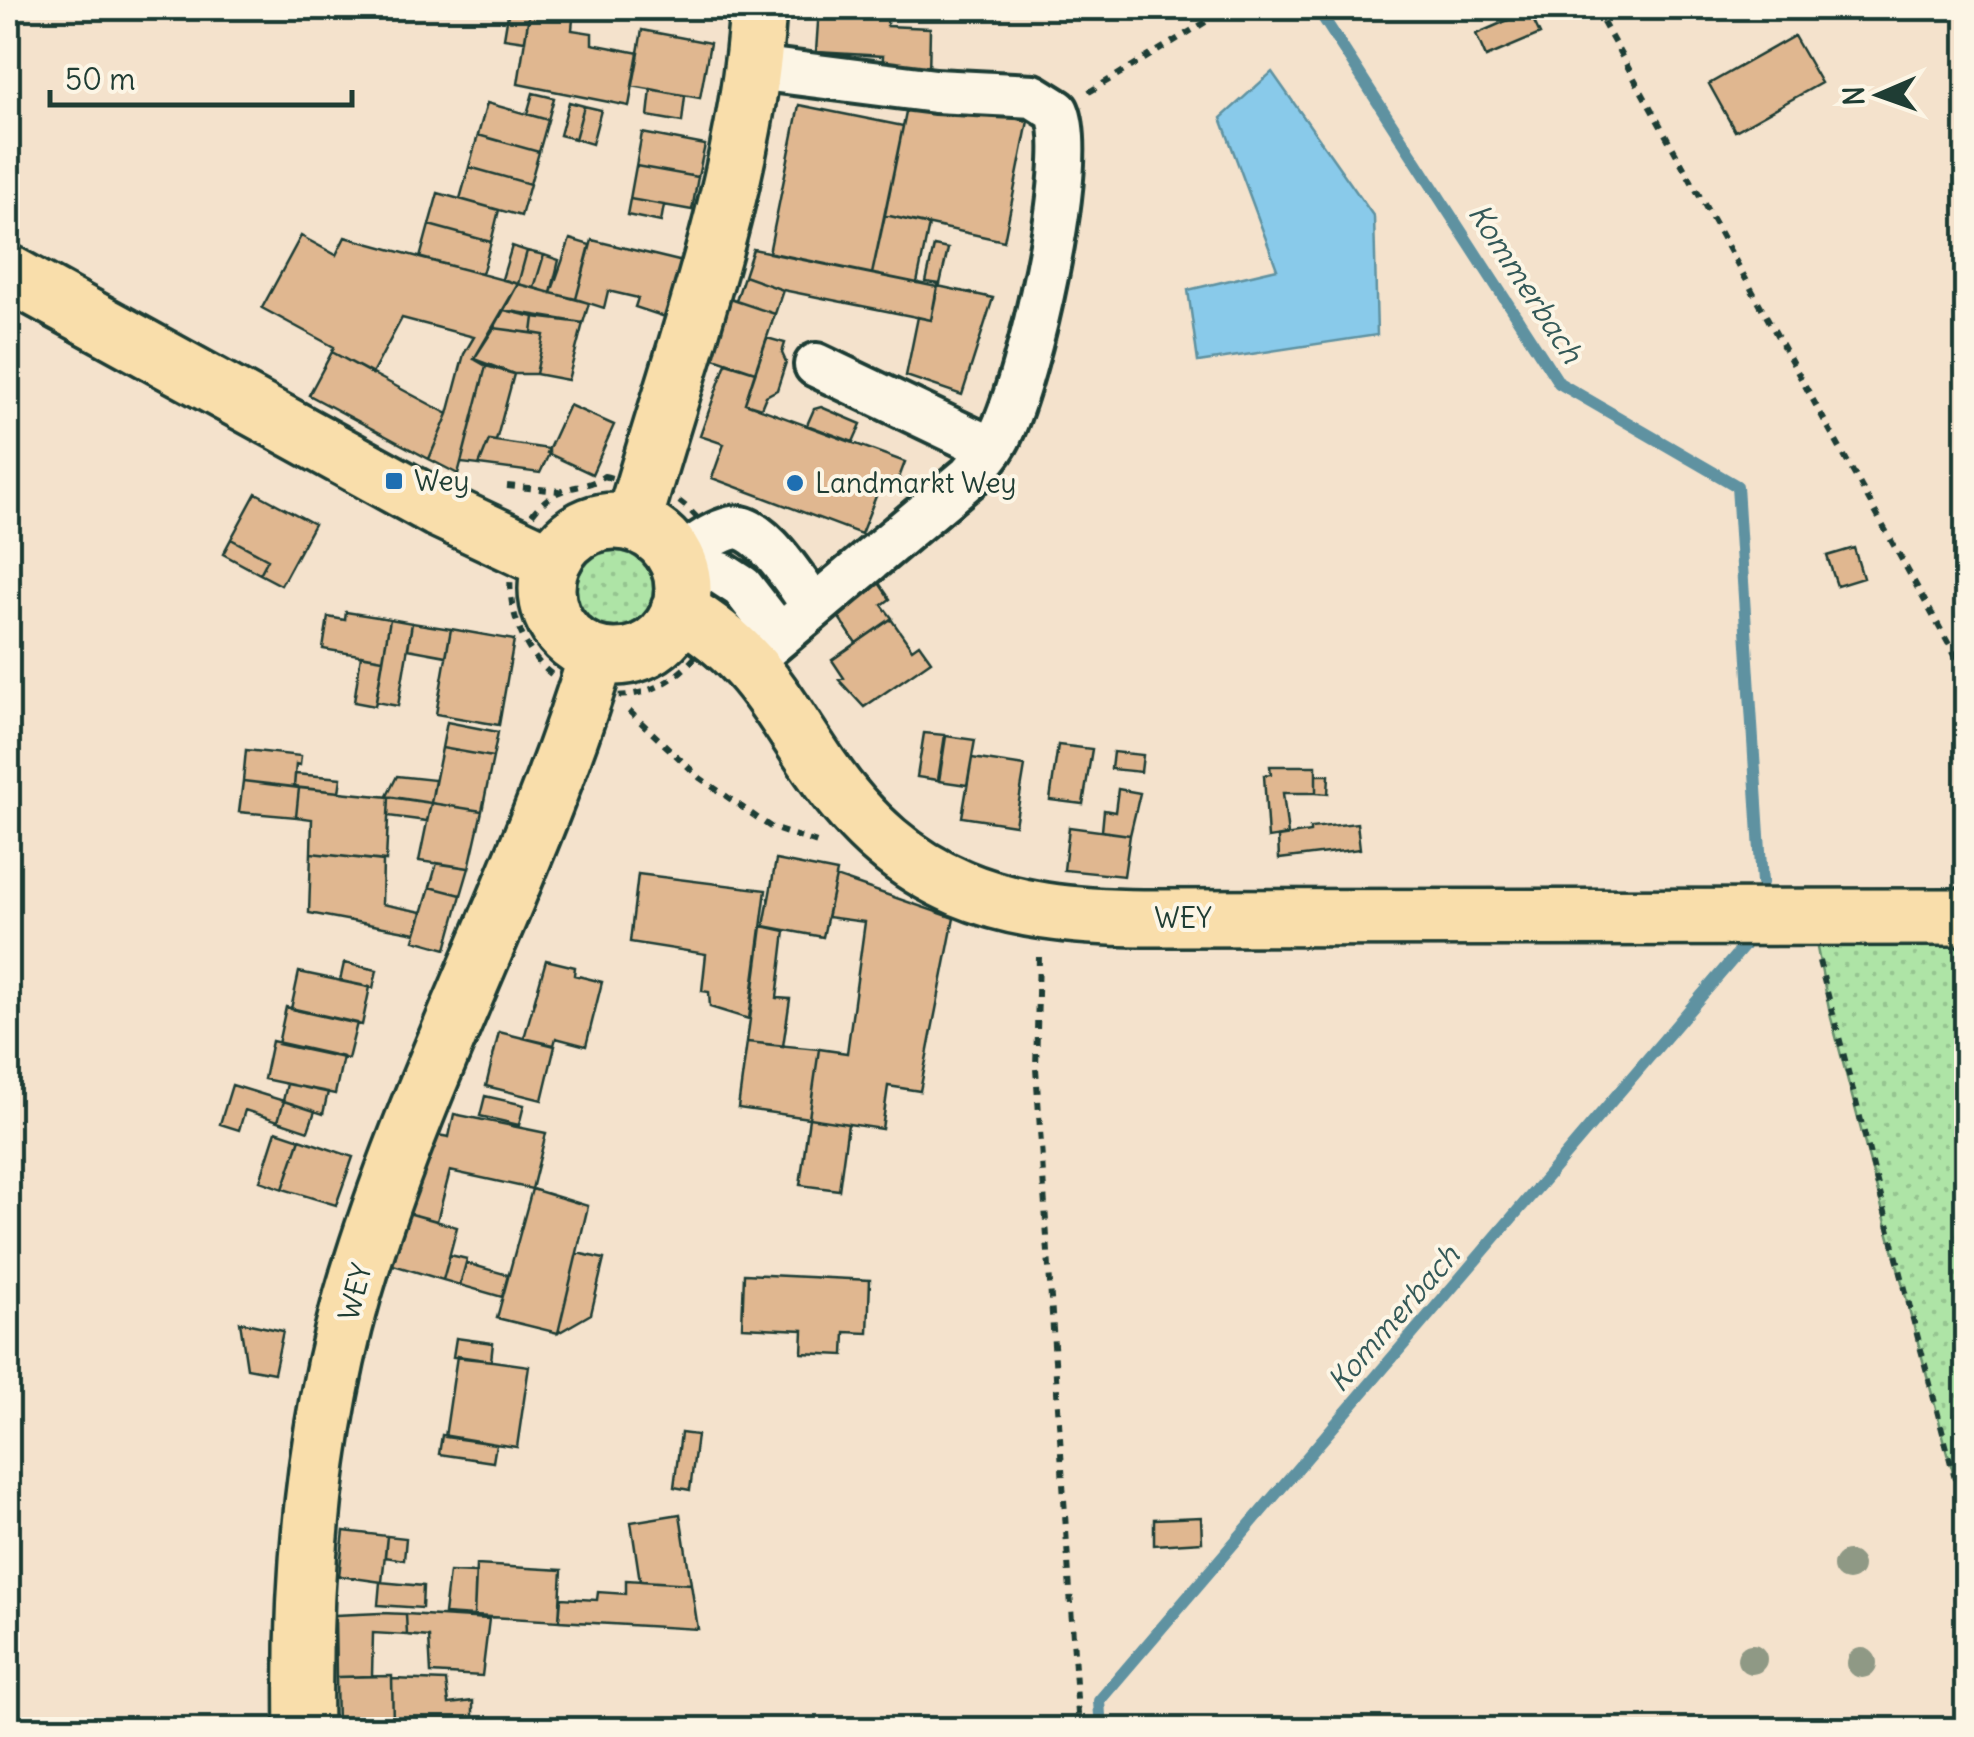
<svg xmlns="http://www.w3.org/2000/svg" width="1974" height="1737" font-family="Delius,sans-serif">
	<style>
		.grass { fill: url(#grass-dots); stroke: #66906d; stroke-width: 2.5 }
		.water { fill: #89caea; stroke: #5f92a1; stroke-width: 2.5 }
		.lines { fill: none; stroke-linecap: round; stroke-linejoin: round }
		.stream { stroke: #5f92a1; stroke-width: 12 }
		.building { fill: #e0b790; stroke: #1f3d34; stroke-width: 2.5 }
		.minor-casing { stroke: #1f3d34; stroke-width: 50 }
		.major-casing { stroke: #1f3d34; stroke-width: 62 }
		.path { stroke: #1f3d34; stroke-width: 6; stroke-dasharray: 8 8; stroke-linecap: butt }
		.minor { stroke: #fcf5e5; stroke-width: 42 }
		.major { stroke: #f9deab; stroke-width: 55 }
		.tree { fill: #8f9985 }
		.poi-dot { fill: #1f6fb2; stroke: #fcf5e5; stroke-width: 4 }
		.labels { text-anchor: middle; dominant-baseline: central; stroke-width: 8; stroke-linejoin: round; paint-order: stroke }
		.poi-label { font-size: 28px; fill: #1f3d34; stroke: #fcf5e5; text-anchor: start }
		.street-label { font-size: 28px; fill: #1f3d34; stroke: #fcf5e5 }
		.water-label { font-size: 30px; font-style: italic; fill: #345958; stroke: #fcf5e5 }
	</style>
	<defs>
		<pattern id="grass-dots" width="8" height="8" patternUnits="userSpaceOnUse" patternTransform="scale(2.5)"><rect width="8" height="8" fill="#aee4a6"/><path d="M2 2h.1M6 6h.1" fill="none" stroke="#95c490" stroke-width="1.8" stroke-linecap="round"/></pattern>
	</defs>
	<rect width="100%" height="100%" fill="#f4e2cc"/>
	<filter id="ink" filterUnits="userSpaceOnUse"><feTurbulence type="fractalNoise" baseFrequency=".01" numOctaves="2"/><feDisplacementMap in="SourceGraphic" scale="20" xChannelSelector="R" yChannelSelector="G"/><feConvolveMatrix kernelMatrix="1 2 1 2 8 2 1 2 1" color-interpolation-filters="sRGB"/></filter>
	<g filter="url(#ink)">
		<path class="grass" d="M577 589a38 38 0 1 1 76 0a38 38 0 1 1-76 0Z
			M 1816,943 L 1966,945 L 1966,1521 L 1831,1018 Z"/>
		<path class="water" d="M 1272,72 L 1374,217 L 1377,335 L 1198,362 L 1188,290 L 1277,269 L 1221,118 Z"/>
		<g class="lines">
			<path class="stream" d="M 1317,8 L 1559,383 L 1737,486 L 1762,883
				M 1101,1730 L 1099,1701 L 1744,946"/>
		</g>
		<path class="building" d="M 509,8 L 530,8 L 525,41 L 504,38 Z
			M 530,8 L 574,8 L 572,30 L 592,33 L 592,44 L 639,53 L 629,106 L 518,84 Z
			M 819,8 L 888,8 L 887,26 L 930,28 L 929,76 L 882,73 L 883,56 L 816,52 Z
			M 1529,11 L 1540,34 L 1486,57 L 1476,34 Z
			M 642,30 L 710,43 L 700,98 L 632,86 Z
			M 1794,36 L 1821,83 L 1735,131 L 1709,84 Z
			M 651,89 L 685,96 L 682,122 L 648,116 Z
			M 533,93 L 554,98 L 548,120 L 527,114 Z
			M 909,97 L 1028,121 L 1004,241 L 885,215 Z
			M 569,102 L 584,106 L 575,139 L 560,135 Z
			M 487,103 L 548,120 L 539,152 L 478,135 Z
			M 799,105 L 903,126 L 872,274 L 769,253 Z
			M 584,106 L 601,110 L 592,144 L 575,139 Z
			M 642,133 L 705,145 L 698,177 L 636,166 Z
			M 478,135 L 539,152 L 530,184 L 469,167 Z
			M 636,166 L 698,177 L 692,210 L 630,199 Z
			M 469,167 L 530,184 L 521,216 L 460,199 Z
			M 438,193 L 499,210 L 491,242 L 429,225 Z
			M 630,199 L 664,205 L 661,222 L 627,215 Z
			M 885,215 L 929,225 L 917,283 L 872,274 Z
			M 429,225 L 491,242 L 482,274 L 420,258 Z
			M 301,236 L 336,255 L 345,237 L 518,284 L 474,359 L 486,366 L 458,474 L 429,459 L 448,414 L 464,354 L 474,337 L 402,318 L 372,374 L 332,352 L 334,347 L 262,308 Z
			M 570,239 L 590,245 L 576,299 L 551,293 Z
			M 592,240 L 683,262 L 665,317 L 635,307 L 638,298 L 608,291 L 604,308 L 576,299 Z
			M 512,246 L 527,251 L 518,284 L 502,279 Z
			M 934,246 L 948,249 L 940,284 L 926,282 Z
			M 753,249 L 937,287 L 931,320 L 783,290 L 744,276 Z
			M 527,251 L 544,255 L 534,288 L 518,284 Z
			M 544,255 L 559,260 L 551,293 L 534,288 Z
			M 744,276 L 783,290 L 775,314 L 736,301 Z
			M 518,284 L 589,303 L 583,323 L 504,310 Z
			M 938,286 L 993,298 L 962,395 L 906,376 L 918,317 L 931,320 Z
			M 724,297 L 775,314 L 755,372 L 705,355 Z
			M 504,310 L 534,317 L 532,333 L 494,328 Z
			M 534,317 L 583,323 L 568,380 L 536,374 L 544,335 L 532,333 Z
			M 494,328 L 544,335 L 536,374 L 514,374 L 474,359 Z
			M 767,338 L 785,343 L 782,353 L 786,362 L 777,390 L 766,396 L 761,408 L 745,403 Z
			M 332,352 L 448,414 L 429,459 L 309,395 Z
			M 726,363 L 755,372 L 745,403 L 905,462 L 896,486 L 882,481 L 861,534 L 712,478 L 724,444 L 700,436 Z
			M 486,366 L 514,374 L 496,441 L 489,440 L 479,465 L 461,463 Z
			M 569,405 L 614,425 L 592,474 L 547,453 Z
			M 821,407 L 861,424 L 853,442 L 807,425 L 814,409 Z
			M 489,440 L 549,449 L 549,454 L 540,473 L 479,465 Z
			M 256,493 L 314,524 L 281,585 L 260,574 L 268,559 L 231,539 Z
			M 231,539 L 268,559 L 260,574 L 223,554 Z
			M 1854,548 L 1863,578 L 1837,586 L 1827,556 Z
			M 879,583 L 890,599 L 882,605 L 892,618 L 856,643 L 836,613 Z
			M 346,612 L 390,619 L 383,659 L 323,649 L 328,617 L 345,620 Z
			M 390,619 L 412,623 L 398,706 L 376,702 Z
			M 891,619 L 912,649 L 919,644 L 931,661 L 864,707 L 839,680 L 844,678 L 832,660 Z
			M 412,623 L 451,629 L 446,656 L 408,649 Z
			M 451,629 L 514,640 L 499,725 L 436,714 Z
			M 361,655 L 383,659 L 375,706 L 354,702 Z
			M 447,722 L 498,732 L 493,757 L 442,748 Z
			M 924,733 L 945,735 L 938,780 L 917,777 Z
			M 946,736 L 975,740 L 967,785 L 939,781 Z
			M 1058,745 L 1092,749 L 1083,804 L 1050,800 Z
			M 442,748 L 493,757 L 482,811 L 431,803 Z
			M 246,750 L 301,756 L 300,765 L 296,764 L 294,787 L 243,781 Z
			M 1113,752 L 1143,755 L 1141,772 L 1111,769 Z
			M 972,758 L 1025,766 L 1015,825 L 962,817 Z
			M 1270,766 L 1316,766 L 1316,793 L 1283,793 L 1288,835 L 1268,838 L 1264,775 L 1271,774 Z
			M 295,774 L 341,778 L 339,792 L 294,787 Z
			M 1316,775 L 1329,775 L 1328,794 L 1316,793 Z
			M 397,776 L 435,780 L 431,803 L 387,796 Z
			M 243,781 L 299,788 L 296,817 L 239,812 Z
			M 299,788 L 389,797 L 386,861 L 311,853 L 312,819 L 296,817 Z
			M 1118,789 L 1140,793 L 1130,835 L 1102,831 L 1104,810 L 1115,812 Z
			M 389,797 L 431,803 L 427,821 L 388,816 Z
			M 431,803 L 482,811 L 469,868 L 419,861 Z
			M 1357,823 L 1360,849 L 1279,859 L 1278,837 L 1310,832 L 1310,828 Z
			M 1069,827 L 1130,835 L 1124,876 L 1064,870 Z
			M 311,853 L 383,861 L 382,904 L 422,912 L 416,933 L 309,913 Z
			M 776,860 L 837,872 L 823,937 L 764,926 Z
			M 437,863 L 469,868 L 461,895 L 430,887 Z
			M 638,874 L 766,890 L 749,1019 L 710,1007 L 709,992 L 702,991 L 706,954 L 630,942 Z
			M 836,877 L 954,918 L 920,1091 L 888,1086 L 882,1129 L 809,1118 L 819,1049 L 847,1053 L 865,922 L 827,917 Z
			M 430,887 L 461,895 L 446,949 L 414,940 Z
			M 762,926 L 785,931 L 777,998 L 790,999 L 783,1046 L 747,1042 Z
			M 546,960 L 575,967 L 574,975 L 602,982 L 586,1046 L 556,1038 L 554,1045 L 524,1038 Z
			M 344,963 L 377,970 L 373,988 L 340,981 Z
			M 299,972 L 370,987 L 362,1025 L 291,1009 Z
			M 286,1007 L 357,1023 L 348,1059 L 278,1044 Z
			M 499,1032 L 555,1046 L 542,1100 L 486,1086 Z
			M 272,1041 L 343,1057 L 335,1094 L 264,1079 Z
			M 747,1042 L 819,1049 L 809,1118 L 738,1108 Z
			M 287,1084 L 328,1092 L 323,1114 L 283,1101 Z
			M 232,1085 L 284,1101 L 278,1121 L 245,1110 L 239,1130 L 220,1124 Z
			M 485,1096 L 524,1105 L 519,1125 L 480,1116 Z
			M 284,1101 L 315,1111 L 308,1131 L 278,1121 Z
			M 454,1114 L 546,1133 L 532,1189 L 450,1171 L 437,1221 L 408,1213 L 432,1134 L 449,1137 Z
			M 809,1118 L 848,1124 L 839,1190 L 800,1185 Z
			M 276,1131 L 300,1139 L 283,1189 L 260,1181 Z
			M 300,1139 L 353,1157 L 336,1205 L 283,1189 Z
			M 532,1189 L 588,1206 L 558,1333 L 497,1318 Z
			M 408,1213 L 457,1227 L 443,1280 L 393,1265 Z
			M 577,1253 L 604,1259 L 591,1314 L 558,1333 Z
			M 450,1255 L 467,1259 L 460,1285 L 443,1280 Z
			M 466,1263 L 508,1275 L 502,1297 L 460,1285 Z
			M 744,1274 L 870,1280 L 868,1333 L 845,1332 L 844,1355 L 802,1353 L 803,1330 L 742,1327 Z
			M 240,1322 L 283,1331 L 274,1373 L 247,1368 Z
			M 456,1338 L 493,1343 L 491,1361 L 453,1357 Z
			M 457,1356 L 529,1366 L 517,1447 L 445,1437 Z
			M 681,1433 L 697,1435 L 690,1490 L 674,1487 Z
			M 442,1435 L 496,1444 L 493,1462 L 439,1454 Z
			M 680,1514 L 691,1584 L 640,1581 L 631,1522 Z
			M 1201,1517 L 1202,1542 L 1154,1545 L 1154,1519 Z
			M 344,1531 L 387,1536 L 382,1582 L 339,1576 Z
			M 387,1536 L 406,1538 L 404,1560 L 385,1557 Z
			M 476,1565 L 562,1570 L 559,1621 L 474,1616 Z
			M 449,1572 L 476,1573 L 474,1616 L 444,1614 Z
			M 626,1580 L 691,1584 L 698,1629 L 559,1621 L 561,1598 L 597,1600 L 598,1592 L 626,1594 Z
			M 380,1582 L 423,1586 L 422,1608 L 378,1605 Z
			M 381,1613 L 406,1614 L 407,1635 L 373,1633 L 372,1676 L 336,1677 L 335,1615 Z
			M 406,1614 L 489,1619 L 482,1676 L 431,1673 L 429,1637 L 407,1635 Z
			M 392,1676 L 393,1724 L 337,1726 L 336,1677 Z
			M 392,1679 L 446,1681 L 449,1704 L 473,1701 L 473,1725 L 393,1724 Z"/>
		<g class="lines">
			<defs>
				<path id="minor" d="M 816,365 L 992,449
					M 677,559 C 693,549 713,532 732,528 C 760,521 798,586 814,607
					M 722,574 L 742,587 L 780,636
					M 749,662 L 970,476 C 982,462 994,449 1001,433 C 1027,380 1079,162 1057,111 L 1033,96 L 935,91 L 755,68"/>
				<path id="major" d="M 8,273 L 438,509 L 551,562
					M547 589a68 68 0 1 1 136 0a68 68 0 1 1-136 0Z
					M 633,523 C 681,354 747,184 758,8
					M 679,610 C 754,654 773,698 820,767 C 905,890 1000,916 1143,918 L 1966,917
					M 304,1730 C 301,1576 315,1411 362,1264 C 427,1056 534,864 597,655"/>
			</defs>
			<use href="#minor" class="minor-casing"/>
			<use href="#major" class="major-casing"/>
			<path class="path" d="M 1595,8 L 1966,675
				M 1089,92 L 1229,8
				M 604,476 C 628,482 655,485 676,499 C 779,571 692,733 576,688 C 540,674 522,645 513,608 C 504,570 518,515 555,494 C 571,485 589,488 604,476 Z
				M 507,486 L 559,491
				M 629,711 L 700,778 L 772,828 L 817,843
				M 1039,957 L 1036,1068 L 1079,1730
				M 1819,961 L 1966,1521"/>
			<use href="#minor" class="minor"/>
			<use href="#major" class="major"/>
		</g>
		<g class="tree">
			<circle cx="1848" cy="1566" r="15"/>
			<circle cx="1752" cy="1659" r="15"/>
			<circle cx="1862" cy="1663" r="15"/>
		</g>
	</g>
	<g class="poi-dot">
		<rect x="384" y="471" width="20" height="20" rx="5"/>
		<circle cx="795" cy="483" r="10"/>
	</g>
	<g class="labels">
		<g class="poi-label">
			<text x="414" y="481">Wey</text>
			<text x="815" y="483">Landmarkt Wey</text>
		</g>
		<g class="street-label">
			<text x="1183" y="918">WEY</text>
			<text transform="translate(355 1292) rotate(-75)">WEY</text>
		</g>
		<g class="water-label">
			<text transform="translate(1526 283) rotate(57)">Kommerbach</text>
			<text transform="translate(1393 1318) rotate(-49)">Kommerbach</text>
		</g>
	</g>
	<rect width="1974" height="1737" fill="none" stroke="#fcf5e5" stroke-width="40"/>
	<rect x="20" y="20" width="1934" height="1697" fill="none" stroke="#1f3d34" stroke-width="4" filter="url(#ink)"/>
	<g transform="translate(1879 95) rotate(268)" stroke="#fcf5e5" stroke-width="8" paint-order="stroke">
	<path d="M0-8L18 38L0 25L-18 38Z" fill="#1f3d34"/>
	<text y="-15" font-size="28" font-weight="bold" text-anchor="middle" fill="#1f3d34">N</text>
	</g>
	<path d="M50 90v15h302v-15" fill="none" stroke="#1f3d34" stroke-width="5"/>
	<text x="65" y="90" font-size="30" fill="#1f3d34" stroke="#fcf5e5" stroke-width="8" paint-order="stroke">50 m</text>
</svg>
